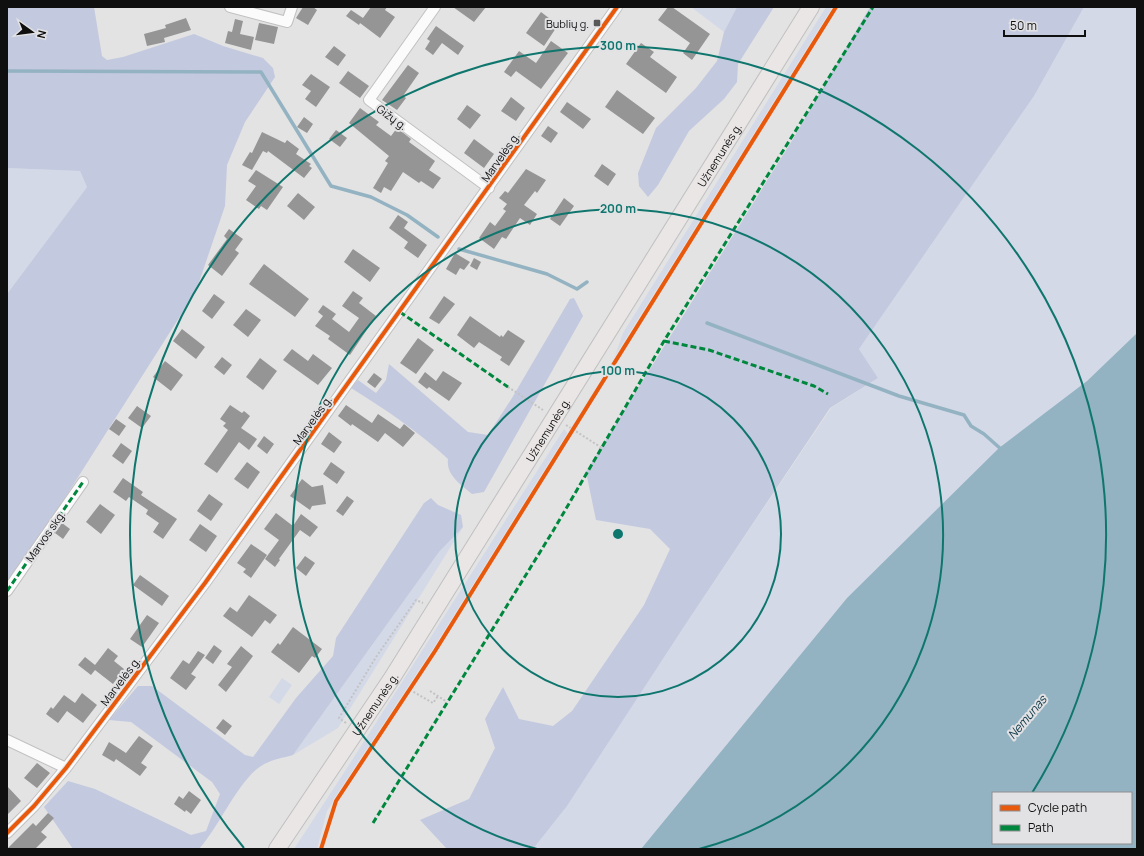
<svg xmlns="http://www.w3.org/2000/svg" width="1144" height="856" font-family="Manrope,sans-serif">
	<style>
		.green { fill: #d4d9e8 }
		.forest { fill: #c3c9df }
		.water { fill: #94b3c2; fill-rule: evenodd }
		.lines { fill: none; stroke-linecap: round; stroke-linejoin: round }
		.stream { stroke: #94b3c2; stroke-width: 3.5 }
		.building { fill: #959595 }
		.street-casing { stroke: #c1c1c1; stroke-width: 12 }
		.primary-casing { stroke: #c0c0c0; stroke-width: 18 }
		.path { stroke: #c3c3c4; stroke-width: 2; stroke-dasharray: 2 2; stroke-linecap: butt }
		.street { stroke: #fbfbfb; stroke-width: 10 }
		.primary { stroke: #ebe6e6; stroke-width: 16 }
		.quiet { stroke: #00873e; stroke-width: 3; stroke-dasharray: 6 3; stroke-linecap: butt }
		.cycleway-casing { stroke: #e2e2e4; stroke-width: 6 }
		.cycleway { stroke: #e8590c; stroke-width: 4 }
		.ring { fill: none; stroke: #0f766e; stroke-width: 2 }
		.poi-dot { fill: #59595a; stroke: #e2e2e4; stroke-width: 1.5 }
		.labels { text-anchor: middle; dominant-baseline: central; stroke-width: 4; stroke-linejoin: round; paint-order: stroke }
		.poi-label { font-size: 11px; fill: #0f0f10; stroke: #e2e2e4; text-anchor: end }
		.street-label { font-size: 11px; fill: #0f0f10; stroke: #e2e2e4 }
		.water-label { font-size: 12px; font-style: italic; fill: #0f3848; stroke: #e2e2e4 }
		.centre { fill: #0f766e; stroke: #e2e2e4; stroke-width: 2 }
		.ring-label { font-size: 12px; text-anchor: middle; font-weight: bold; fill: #0f766e; stroke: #e2e2e4; stroke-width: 4; stroke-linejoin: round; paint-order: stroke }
	</style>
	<rect width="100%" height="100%" fill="#e3e3e3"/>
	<path class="green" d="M 691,7 L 737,7 L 724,32 Z
		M 826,7 L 834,7 L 615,356 L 623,333 L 633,317 Z
		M 1084,7 L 1137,7 L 1137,333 L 1087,381 L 847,598 L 641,849 L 533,849 L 567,806 L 689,619 L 831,408 L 878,378 L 859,349 L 1034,96 Z
		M 7,168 L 80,171 L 87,187 L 7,294 Z
		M 564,429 L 568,434 L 428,657 L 327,811 L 317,849 L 294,849 L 347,768 Z
		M 463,527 L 338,728 L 293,755 L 439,552 Z
		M 282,678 L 292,685 L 279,704 L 269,697 Z"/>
	<path class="forest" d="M 7,7 L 94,7 L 102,56 L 107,60 L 123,57 L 194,34 L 223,46 L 263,58 L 273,68 L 275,77 L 245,122 L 227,165 L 225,206 L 196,291 L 23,564 L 7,586 L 7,294 L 87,187 L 80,171 L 7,168 Z
		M 737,7 L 774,7 L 738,64 L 737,82 L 724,99 L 689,131 L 658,185 L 648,197 L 639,186 L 638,173 L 656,128 L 696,88 L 717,61 L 724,32 Z
		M 870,7 L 1084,7 L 1034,96 L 859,349 L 878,378 L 830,408 L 689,619 L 567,806 L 533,849 L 447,849 L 420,820 L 469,799 L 495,748 L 485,719 L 503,687 L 519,719 L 553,726 L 572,711 L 644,605 L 670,549 L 650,529 L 596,520 L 586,472 L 793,139 Z
		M 574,298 L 583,316 L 484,492 L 472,494 C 460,484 446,475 448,459 C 419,432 385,409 351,388 L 358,380 L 376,393 L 386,380 L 389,364 L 468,432 L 488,435 L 512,398 L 570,299 Z
		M 431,498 L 438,505 L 461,515 L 463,527 L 439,552 L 293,755 C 282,758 270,760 261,766 C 238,781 219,827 199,849 L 73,849 L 44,807 L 68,781 L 95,789 L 191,835 L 206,831 L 220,794 L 212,782 L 131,722 L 109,720 L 138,686 L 152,686 L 245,755 L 253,757 L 296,698 L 333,656 L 336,638 L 424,503 Z"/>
	<path class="water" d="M 1137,333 L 1137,849 L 641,849 L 847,598 L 999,448 L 1087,381 ZM 993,793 L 1131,793 L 1131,843 L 993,843 Z"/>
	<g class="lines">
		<path class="stream" d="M 7,71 L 261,72 L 331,186 L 371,197 L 407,215 L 438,237
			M 459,249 L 547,274 L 577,289 L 587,282
			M 707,323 L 899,396 L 964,415 L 971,426 L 984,434 L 1002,450"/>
	</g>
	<path class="building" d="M 303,7 L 313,7 L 317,10 L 308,25 L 296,18 Z
		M 371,7 L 387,7 L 385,10 L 395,17 L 380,38 L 360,23 L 359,25 L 346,16 L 351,10 L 363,18 Z
		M 453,7 L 486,7 L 474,22 Z
		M 668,7 L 672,7 L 710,34 L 692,60 L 683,53 L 690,43 L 658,20 Z
		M 541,12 L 558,25 L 544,46 L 526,33 Z
		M 186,18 L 191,30 L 164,38 L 165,42 L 147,46 L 144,34 L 166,28 L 165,25 Z
		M 235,19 L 243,21 L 240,34 L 254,37 L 251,50 L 225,43 L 228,31 L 232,32 Z
		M 259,23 L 278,27 L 274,44 L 255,40 Z
		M 436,26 L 464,46 L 458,55 L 442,43 L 433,55 L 425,49 L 430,41 L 427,39 Z
		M 551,41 L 568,53 L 541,89 L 516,71 L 511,77 L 504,72 L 519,51 L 536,63 Z
		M 641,43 L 654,52 L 650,57 L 677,77 L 666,93 L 626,64 Z
		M 334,46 L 346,55 L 338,66 L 325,57 Z
		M 408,65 L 419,73 L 403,96 L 406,98 L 397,110 L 382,100 Z
		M 348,71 L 369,86 L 360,98 L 339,83 Z
		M 311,74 L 330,87 L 316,107 L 305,99 L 311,91 L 302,85 Z
		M 617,90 L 655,118 L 643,134 L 605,107 Z
		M 511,97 L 525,108 L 516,121 L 501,111 Z
		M 567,102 L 591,119 L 583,129 L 560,112 Z
		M 467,105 L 481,115 L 470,129 L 457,119 Z
		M 360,108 L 379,122 L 376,125 L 391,136 L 397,128 L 411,139 L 409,142 L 435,161 L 429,170 L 441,178 L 433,189 L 421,181 L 419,183 L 403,172 L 391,191 L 384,187 L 381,193 L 373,188 L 388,163 L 385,161 L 389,156 L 349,123 Z
		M 304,117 L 313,124 L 307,133 L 297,127 Z
		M 548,126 L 558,133 L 551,143 L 541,136 Z
		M 336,130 L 347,138 L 340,147 L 329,139 Z
		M 262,132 L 285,143 L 287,140 L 299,149 L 296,154 L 311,164 L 309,166 L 312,168 L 304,178 L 268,151 L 267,153 L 263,151 L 252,170 L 242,165 L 250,152 L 252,153 Z
		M 474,139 L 494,154 L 484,168 L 464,153 Z
		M 602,164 L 616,174 L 608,186 L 594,176 Z
		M 526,169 L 546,180 L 537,193 L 535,191 L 524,205 L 537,214 L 530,225 L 520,218 L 506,239 L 502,237 L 494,249 L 479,238 L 490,222 L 495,226 L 506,211 L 503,209 L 507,204 L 499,198 L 505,191 L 508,193 Z
		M 256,170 L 283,187 L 267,210 L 261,206 L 259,209 L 246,200 L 256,186 L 248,181 Z
		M 298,193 L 315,207 L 304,220 L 287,206 Z
		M 564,198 L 574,206 L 560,226 L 550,219 Z
		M 398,215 L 408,222 L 404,228 L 427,245 L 418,258 L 404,248 L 408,242 L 389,228 Z
		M 229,229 L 243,239 L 235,250 L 239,253 L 222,276 L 208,265 L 227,239 L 224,236 Z
		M 353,249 L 380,268 L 370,282 L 344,262 Z
		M 455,253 L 470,262 L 464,270 L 460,268 L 456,275 L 446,269 Z
		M 474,258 L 481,262 L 477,270 L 470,266 Z
		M 264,264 L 309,299 L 295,317 L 249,284 Z
		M 353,291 L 363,298 L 359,303 L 376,316 L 350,355 L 328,339 L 330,336 L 315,326 L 323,316 L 318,312 L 323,305 L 336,314 L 332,319 L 349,332 L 359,318 L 342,306 Z
		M 214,294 L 225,302 L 212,319 L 202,311 Z
		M 444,296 L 455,304 L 439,324 L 429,318 Z
		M 246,309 L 261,320 L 248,337 L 233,325 Z
		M 470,316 L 500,337 L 501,335 L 503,337 L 508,330 L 525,341 L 509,366 L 500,360 L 502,357 L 479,342 L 474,348 L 457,335 Z
		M 182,329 L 205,347 L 196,359 L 173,341 Z
		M 418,338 L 434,350 L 416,374 L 400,363 Z
		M 292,349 L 308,361 L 313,354 L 332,368 L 318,385 L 283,360 Z
		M 222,357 L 232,365 L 224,375 L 214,367 Z
		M 260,358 L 277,371 L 263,390 L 246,377 Z
		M 165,361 L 183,375 L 171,391 L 153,377 Z
		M 443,371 L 462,383 L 449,401 L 429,387 L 427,389 L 418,382 L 425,372 L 436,381 Z
		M 374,373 L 382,379 L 375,388 L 367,382 Z
		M 230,405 L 242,413 L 244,411 L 250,416 L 241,428 L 257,439 L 249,450 L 239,442 L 217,473 L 204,464 L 228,430 L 223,426 L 226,423 L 220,419 Z
		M 346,405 L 372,423 L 378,414 L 400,429 L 404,424 L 415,433 L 403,447 L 385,433 L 378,442 L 352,424 L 351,426 L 338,416 Z
		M 137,406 L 151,416 L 142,428 L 128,418 Z
		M 116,419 L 126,426 L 119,436 L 109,429 Z
		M 329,432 L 342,442 L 334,453 L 321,444 Z
		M 264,436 L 274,444 L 267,454 L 257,446 Z
		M 121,443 L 132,451 L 123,464 L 112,456 Z
		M 247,462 L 260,472 L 248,489 L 234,479 Z
		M 331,462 L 345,472 L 337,484 L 323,474 Z
		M 123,478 L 143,492 L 141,495 L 177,519 L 163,539 L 153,532 L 159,523 L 146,514 L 148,510 L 129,497 L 126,501 L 113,492 Z
		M 302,479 L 312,487 L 323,485 L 326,504 L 312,506 L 310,510 L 290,496 Z
		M 209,494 L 223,504 L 211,521 L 197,511 Z
		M 347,496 L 354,501 L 343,516 L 336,511 Z
		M 100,504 L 115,515 L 101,534 L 86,522 Z
		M 276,513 L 293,526 L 301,514 L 318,527 L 310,537 L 300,530 L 279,559 L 280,560 L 275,567 L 265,559 L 279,540 L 264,529 Z
		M 62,523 L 70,529 L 63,539 L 55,533 Z
		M 200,524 L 217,536 L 206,552 L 189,540 Z
		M 251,544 L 267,555 L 251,578 L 243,572 L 246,569 L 237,563 Z
		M 305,556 L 315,563 L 306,576 L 296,568 Z
		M 140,575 L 169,596 L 162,606 L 133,585 Z
		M 249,595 L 277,615 L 270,624 L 265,620 L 252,637 L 223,616 L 230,607 L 237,612 Z
		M 147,615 L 159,623 L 142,647 L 130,639 Z
		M 293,627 L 322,649 L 315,658 L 312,656 L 299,673 L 271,652 L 278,643 L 280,645 Z
		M 214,645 L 222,651 L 213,664 L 205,658 Z
		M 241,646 L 253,656 L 226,692 L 218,685 L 232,667 L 227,664 Z
		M 108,648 L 118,656 L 114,661 L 124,669 L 113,684 L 95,670 L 91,675 L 78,665 L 85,657 L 95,665 Z
		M 198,651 L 205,655 L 191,674 L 196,677 L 186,690 L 170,678 L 183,660 L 189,664 Z
		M 82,693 L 97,705 L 83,723 L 67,711 L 58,723 L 46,714 L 51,707 L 53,709 L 64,695 L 75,703 Z
		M 223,719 L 232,726 L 225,735 L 216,728 Z
		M 139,736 L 153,746 L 141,763 L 147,767 L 140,776 L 116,759 L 114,762 L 102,755 L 109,742 L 126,753 Z
		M 37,763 L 50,773 L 37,788 L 24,778 Z
		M 7,786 L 21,801 L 7,815 Z
		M 189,791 L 201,800 L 191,814 L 186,810 L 185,812 L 174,804 L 179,796 L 183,799 Z
		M 48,813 L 54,818 L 41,832 L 47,837 L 35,849 L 7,849 L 33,823 L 36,826 Z"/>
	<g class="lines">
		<defs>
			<path id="street" d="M 230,7 L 287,22 L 292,7
				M 435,7 L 369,100 L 489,188
				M 7,591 L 83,482
				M 7,740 L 66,768
				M 7,833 L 34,806 L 66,768 L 205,583 L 617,7"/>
			<g id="primary">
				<path id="s1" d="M 277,849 L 392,678 L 811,7"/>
			</g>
		</defs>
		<use href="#street" class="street-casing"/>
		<use href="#primary" class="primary-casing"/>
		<path class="path" d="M 508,387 L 543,410
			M 566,425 L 602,448
			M 410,690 L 433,703 L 438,696
			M 430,691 L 447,702
			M 346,723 L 339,718 L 376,657 L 416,600 L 423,603"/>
		<use href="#street" class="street"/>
		<use href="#primary" class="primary"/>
		<path class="quiet" d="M 400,312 L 508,387
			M 664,341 L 709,350 L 814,386 L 828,394
			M 7,591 L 83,482
			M 373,823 L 553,531 L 664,341 L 873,7"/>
		<defs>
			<path id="cycleway" d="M 7,833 L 34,806 L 66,768 L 205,583 L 617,7
				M 321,849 L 336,801 L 435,651 L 836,7"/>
		</defs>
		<use href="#cycleway" class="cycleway-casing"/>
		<use href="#cycleway" class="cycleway"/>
	</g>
	<g class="ring">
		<circle cx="618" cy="534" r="163"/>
		<path d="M537 849A325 325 0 1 1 699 849"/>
		<path d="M244 848A488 488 0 1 1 1032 793"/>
	</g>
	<rect class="poi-dot" x="593" y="19" width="8" height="8" rx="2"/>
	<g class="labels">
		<g class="poi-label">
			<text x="589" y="23">Bublių g.</text>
		</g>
		<g class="street-label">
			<text transform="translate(392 117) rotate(36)">Gižų g.</text>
			<text stroke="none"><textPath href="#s1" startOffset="823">Užnemunės g.</textPath></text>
			<text transform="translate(500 157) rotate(-55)">Marvelės g.</text>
			<text transform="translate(312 420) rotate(-54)">Marvelės g.</text>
			<text stroke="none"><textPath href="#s1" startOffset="499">Užnemunės g.</textPath></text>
			<text transform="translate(45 536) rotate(-55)">Marvos skg.</text>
			<text transform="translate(120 681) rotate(-53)">Marvelės g.</text>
			<text stroke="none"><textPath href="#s1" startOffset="175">Užnemunės g.</textPath></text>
		</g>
		<g class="water-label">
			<text transform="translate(1027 717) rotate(-50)">Nemunas</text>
		</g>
	</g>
	<circle cx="618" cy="534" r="6" class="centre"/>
	<g class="ring-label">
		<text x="618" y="50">300 m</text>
		<text x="618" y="213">200 m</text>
		<text x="618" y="375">100 m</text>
	</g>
	<rect width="1144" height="856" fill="none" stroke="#0f0f10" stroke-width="16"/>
	<rect x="992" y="792" width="140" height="52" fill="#e2e2e4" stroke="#8e8e8f"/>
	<rect x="1000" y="805" width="20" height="6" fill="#e8590c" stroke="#8e8e8f"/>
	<text x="1028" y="812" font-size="12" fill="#0f0f10">Cycle path</text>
	<rect x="1000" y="825" width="20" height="6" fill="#00873e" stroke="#8e8e8f"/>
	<text x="1028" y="832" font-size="12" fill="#0f0f10">Path</text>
	<g transform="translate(32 32) rotate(104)" stroke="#e2e2e4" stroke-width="3" paint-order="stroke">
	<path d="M0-3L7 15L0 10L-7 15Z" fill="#0f0f10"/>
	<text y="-6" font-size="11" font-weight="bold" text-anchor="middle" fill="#0f0f10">N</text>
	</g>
	<path d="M1004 30v6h81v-6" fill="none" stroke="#0f0f10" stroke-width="2"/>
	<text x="1010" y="30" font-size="12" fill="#0f0f10" stroke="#e2e2e4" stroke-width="3" paint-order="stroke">50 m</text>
</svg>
